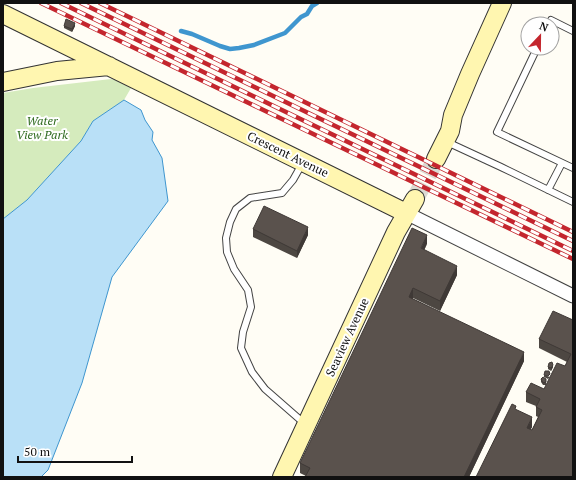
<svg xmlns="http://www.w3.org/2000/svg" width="576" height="480" font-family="'PT Serif',serif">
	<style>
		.green { fill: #d5ebbd }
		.water { fill: #b9e0f7; stroke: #3f96cf }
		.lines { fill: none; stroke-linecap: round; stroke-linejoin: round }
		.stream { stroke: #3f96cf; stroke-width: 4.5 }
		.secondary-tunnel { stroke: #dbdad3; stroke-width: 18; stroke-dasharray: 18 9; stroke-linecap: butt }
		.lane-casing { stroke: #444; stroke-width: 8 }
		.street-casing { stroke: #444; stroke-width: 15 }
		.secondary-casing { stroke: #333; stroke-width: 20 }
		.lane { stroke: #fff; stroke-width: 6 }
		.street { stroke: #fff; stroke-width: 13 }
		.secondary { stroke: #fff6b0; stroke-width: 18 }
		.rail-casing { stroke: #c4262e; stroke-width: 4.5 }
		.rail { stroke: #fff; stroke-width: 3; stroke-dasharray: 9; stroke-linecap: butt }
		.wall { fill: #4d4742 }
		.shaded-wall { fill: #3f3936 }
		.building { fill: #5a524d; stroke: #3f3936 }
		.labels { text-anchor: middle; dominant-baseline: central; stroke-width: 4; stroke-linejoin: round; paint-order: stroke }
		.park-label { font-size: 12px; font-style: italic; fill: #2f6b1f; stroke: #fff }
		.street-label { font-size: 12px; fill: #111; stroke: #fff }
	</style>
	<rect width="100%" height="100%" fill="#fffdf5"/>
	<path class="green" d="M 111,79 L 115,80 L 131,88 L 124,100 L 93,121 L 81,141 L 27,200 L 3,219 L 3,93 L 33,88 Z"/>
	<path class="water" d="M 124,100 L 141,110 L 145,120 L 153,132 L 152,140 L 162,158 L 168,201 L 112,277 L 82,383 L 48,470 L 41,477 L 3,477 L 3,219 L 27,200 L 81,141 L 93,121 Z"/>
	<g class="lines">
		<path class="stream" d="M 181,31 L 192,34 L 220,46 L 230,49 L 239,48 L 254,45 L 285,33 L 301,17 L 307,14 L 312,6 L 317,3"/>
		<path class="secondary-tunnel" d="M 415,199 L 436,159"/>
		<defs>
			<path id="lane" d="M 549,24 L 551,20 L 573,31
				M 537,48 L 497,132 L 573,168
				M 447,142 L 501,167 L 573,202
				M 302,164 L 293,180 L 282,193 L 250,198 L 236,209 L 230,222 L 226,238 L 227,252 L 234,269 L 248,290 L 251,307 L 243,332 L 241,348 L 252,372 L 265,389 L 305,424
				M 548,190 L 562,163"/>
			<path id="street" d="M 406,213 L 573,296"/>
			<path id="secondary" d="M 3,14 L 406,213
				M 3,82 L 57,71 L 109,66
				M 436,159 L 450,131 L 453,115 L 470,74 L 502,3
				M 282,477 L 396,232 L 415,199"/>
		</defs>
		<use href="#lane" class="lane-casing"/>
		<use href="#street" class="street-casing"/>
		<use href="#secondary" class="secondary-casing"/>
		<use href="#lane" class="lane"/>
		<use href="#street" class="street"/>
		<use href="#secondary" class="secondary"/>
		<defs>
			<path id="rail" d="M 41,3 L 573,259
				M 61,3 L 573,251
				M 81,3 L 573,241
				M 100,3 L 573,232"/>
		</defs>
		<use href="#rail" class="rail-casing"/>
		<use href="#rail" class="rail"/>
	</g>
	<path class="wall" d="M 64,26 L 75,26 L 72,32 L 64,28 Z
		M 253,229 L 308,235 L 297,258 L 253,237 Z
		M 427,244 L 424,250 L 457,275 L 440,311 L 413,298 L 413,299 L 524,361 L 469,477 L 305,477 L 306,476 L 300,473 L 300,463 Z
		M 573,320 L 573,477 L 476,477 L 516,410 L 532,427 L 530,430 L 532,430 L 538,417 L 536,416 L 536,406 L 526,402 L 526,392 L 544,389 L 565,366 L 567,362 L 539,348 L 539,339 Z
		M 548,367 L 553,367 L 551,371 L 548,369 Z
		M 544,375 L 550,377 L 548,379 L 544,377 Z
		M 541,379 L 546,382 L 546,385 L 543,385 L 541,382 Z"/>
	<path class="shaded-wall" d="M 75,23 L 75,26 L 72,32 L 72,29 Z
		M 308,227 L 308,235 L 297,258 L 297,251 Z
		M 427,235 L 427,244 L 421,257 L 421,248 Z
		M 457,266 L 457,275 L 440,311 L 440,301 Z
		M 413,288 L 413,298 L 409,307 L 409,297 Z
		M 524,352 L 524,361 L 469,477 L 464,477 Z
		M 553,365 L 553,367 L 551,371 L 551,368 Z
		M 532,417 L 532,427 L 527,437 L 527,428 Z"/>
	<path class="building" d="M 66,19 L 75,23 L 72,29 L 64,26 Z
		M 264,206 L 308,227 L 297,251 L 253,229 Z
		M 412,228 L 427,235 L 421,248 L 457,266 L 440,301 L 413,288 L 409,297 L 524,352 L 464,477 L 305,477 L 310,468 L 300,463 Z
		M 553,311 L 573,320 L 573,477 L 476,477 L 512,404 L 516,406 L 515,409 L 532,417 L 527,428 L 532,430 L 542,410 L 536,407 L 540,399 L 526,392 L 531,383 L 544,389 L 557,363 L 565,366 L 571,354 L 539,339 Z
		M 552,362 L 553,365 L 551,368 L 548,367 L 549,363 Z
		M 545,371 L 549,371 L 550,374 L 548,376 L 544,375 Z
		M 543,377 L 546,379 L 546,382 L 543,383 L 541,379 Z"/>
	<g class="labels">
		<g class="park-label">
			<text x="42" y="120">Water<tspan x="42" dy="14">View Park</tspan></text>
		</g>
		<g class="street-label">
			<text transform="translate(288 154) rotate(26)">Crescent Avenue</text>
			<text transform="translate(347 337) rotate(-65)">Seaview Avenue</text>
		</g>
	</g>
	<rect width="576" height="480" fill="none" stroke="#111111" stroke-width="8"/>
	<g transform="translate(540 36) rotate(22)"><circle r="19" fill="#ffffff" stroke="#a0a0a0"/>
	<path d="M0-3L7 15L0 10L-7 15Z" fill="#c4262e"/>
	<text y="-6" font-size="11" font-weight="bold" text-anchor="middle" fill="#111111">N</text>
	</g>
	<path d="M18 456v6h114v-6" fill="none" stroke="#111111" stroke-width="2"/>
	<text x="24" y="456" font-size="12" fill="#111111" stroke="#ffffff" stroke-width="3" paint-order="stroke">50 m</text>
</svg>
